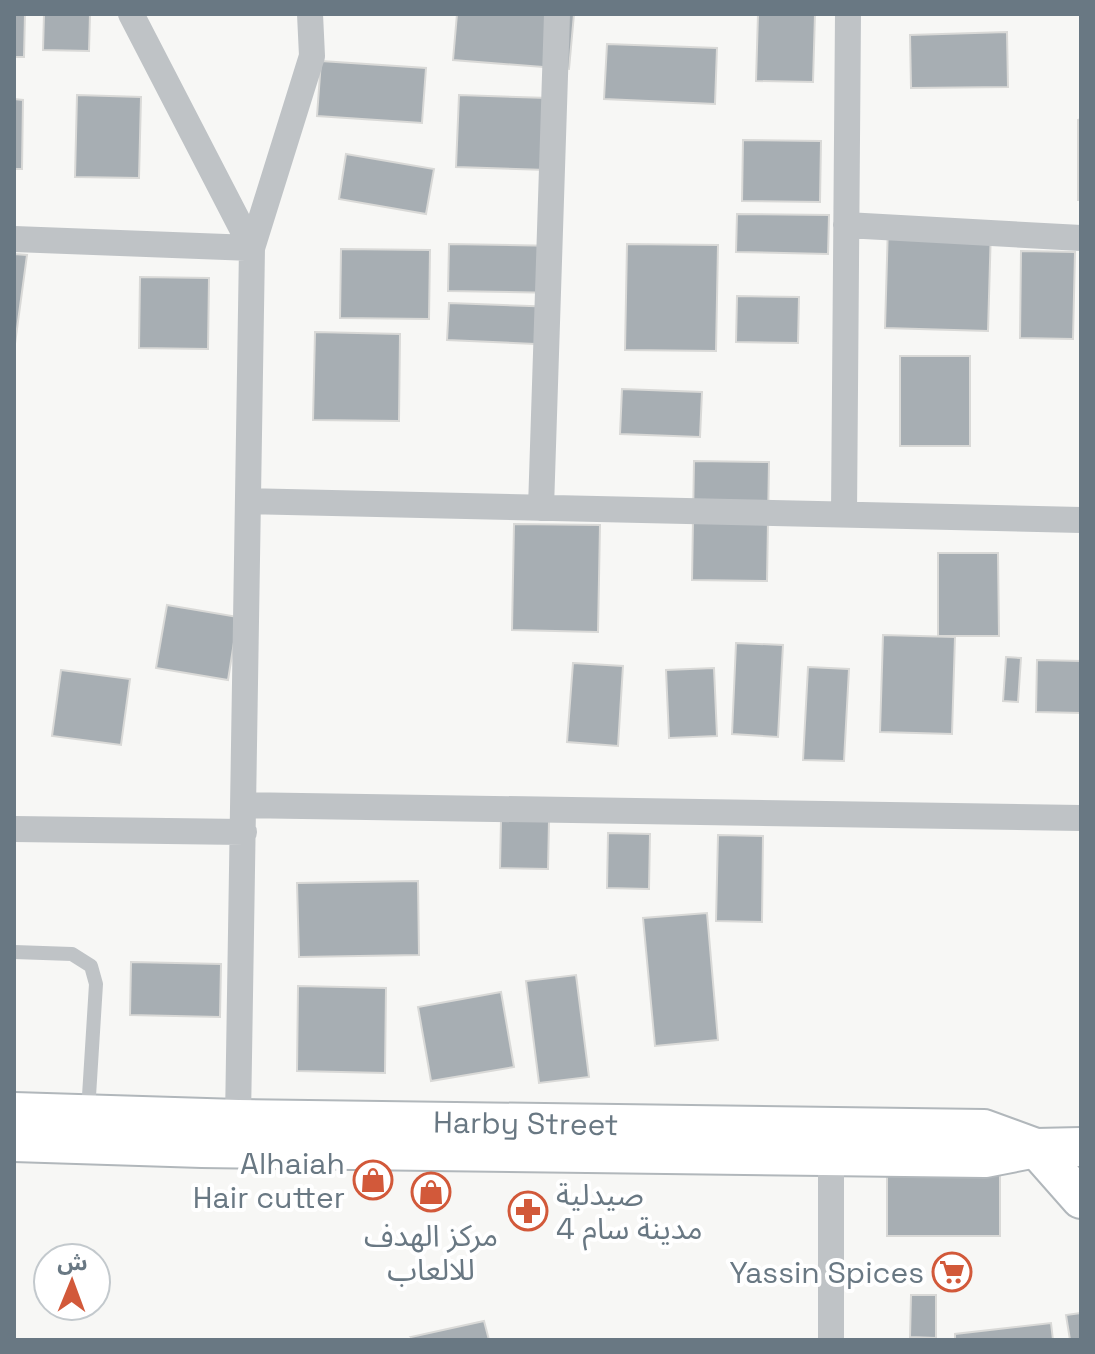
<svg xmlns="http://www.w3.org/2000/svg" width="1095" height="1354" font-family="'Space Grotesk','Noto Sans Arabic',sans-serif">
	<style>
		.building { fill: #a7aeb3; stroke: #d9d9d7; stroke-width: 2 }
		.lines { fill: none; stroke-linecap: round; stroke-linejoin: round }
		.secondary-casing { stroke: #b1b7bb; stroke-width: 42 }
		.lane { stroke: #bfc3c6; stroke-width: 14 }
		.street { stroke: #bfc3c6; stroke-width: 26 }
		.secondary { stroke: #fff; stroke-width: 38 }
		.labels { text-anchor: middle; dominant-baseline: central; stroke-width: 8; stroke-linejoin: round; paint-order: stroke }
		.street-label { font-size: 30px; fill: #697883; stroke: #fff }
		.poi-label { font-size: 30px; fill: #697883; stroke: #fff; text-anchor: end }
	</style>
	<rect width="100%" height="100%" fill="#f7f7f5"/>
	<path class="building" d="M 14,14 L 25,14 L 24,57 L 14,57 Z
		M 44,14 L 90,14 L 89,51 L 43,50 Z
		M 457,14 L 574,14 L 569,69 L 453,60 Z
		M 758,14 L 815,14 L 813,82 L 756,81 Z
		M 1007,32 L 1008,87 L 911,88 L 910,35 Z
		M 607,44 L 717,48 L 715,104 L 604,99 Z
		M 321,61 L 426,68 L 422,123 L 317,116 Z
		M 77,95 L 141,97 L 139,178 L 75,177 Z
		M 459,95 L 549,98 L 547,170 L 456,167 Z
		M 14,99 L 23,100 L 22,169 L 14,169 Z
		M 1081,119 L 1081,200 L 1078,200 L 1078,120 Z
		M 743,140 L 821,141 L 820,202 L 742,201 Z
		M 346,154 L 434,169 L 426,214 L 339,199 Z
		M 737,214 L 829,215 L 828,254 L 736,252 Z
		M 888,225 L 991,228 L 988,331 L 885,328 Z
		M 449,244 L 560,246 L 559,293 L 448,291 Z
		M 627,244 L 718,245 L 716,351 L 625,350 Z
		M 341,249 L 430,250 L 429,319 L 340,318 Z
		M 1021,251 L 1075,252 L 1073,339 L 1020,338 Z
		M 14,254 L 27,255 L 14,351 Z
		M 140,277 L 209,278 L 208,349 L 139,348 Z
		M 737,296 L 799,297 L 798,343 L 736,342 Z
		M 449,303 L 558,307 L 557,345 L 447,340 Z
		M 315,332 L 400,334 L 399,421 L 313,420 Z
		M 900,356 L 970,356 L 970,446 L 900,446 Z
		M 622,389 L 702,392 L 700,437 L 620,434 Z
		M 694,461 L 769,462 L 767,581 L 692,580 Z
		M 514,524 L 600,525 L 598,632 L 512,630 Z
		M 938,553 L 998,553 L 999,636 L 938,636 Z
		M 167,605 L 238,617 L 228,680 L 156,668 Z
		M 883,635 L 955,637 L 952,734 L 880,732 Z
		M 736,643 L 783,645 L 778,737 L 732,734 Z
		M 1006,657 L 1021,658 L 1018,702 L 1003,701 Z
		M 1037,660 L 1081,661 L 1081,713 L 1036,712 Z
		M 573,663 L 623,666 L 618,746 L 567,742 Z
		M 808,667 L 849,669 L 844,761 L 803,760 Z
		M 714,668 L 717,736 L 669,738 L 666,670 Z
		M 61,670 L 130,679 L 121,745 L 52,736 Z
		M 501,820 L 549,821 L 548,869 L 500,868 Z
		M 608,833 L 650,834 L 649,889 L 607,888 Z
		M 718,835 L 763,836 L 762,922 L 716,921 Z
		M 418,881 L 419,955 L 299,957 L 297,883 Z
		M 707,913 L 718,1040 L 655,1046 L 643,918 Z
		M 131,962 L 221,964 L 220,1017 L 130,1015 Z
		M 576,975 L 589,1077 L 539,1083 L 526,981 Z
		M 298,986 L 386,988 L 385,1073 L 297,1071 Z
		M 501,992 L 514,1067 L 431,1081 L 418,1007 Z
		M 887,1170 L 1000,1170 L 1000,1236 L 887,1236 Z
		M 911,1295 L 936,1295 L 936,1338 L 910,1337 Z
		M 1081,1313 L 1081,1340 L 1070,1340 L 1066,1315 Z
		M 484,1321 L 489,1340 L 415,1340 L 411,1337 Z
		M 1051,1323 L 1053,1340 L 955,1340 L 955,1334 Z"/>
	<g class="lines">
		<defs>
			<g id="secondary">
				<path id="s1" d="M 14,1112 L 238,1119 L 984,1129 L 1036,1148 L 1081,1199"/>
				<path d="M 14,1142 L 202,1148 L 985,1158 L 1036,1148 L 1081,1147"/>
			</g>
		</defs>
		<use href="#secondary" class="secondary-casing"/>
		<path class="lane" d="M 14,952 L 72,954 L 91,966 L 96,984 L 88,1112"/>
		<path class="street" d="M 131,14 L 252,248
			M 846,225 L 1081,238
			M 14,239 L 252,248
			M 248,501 L 1081,520
			M 541,508 L 557,14
			M 844,514 L 848,14
			M 244,805 L 1081,818
			M 14,829 L 244,832
			M 238,1119 L 252,248 L 312,56 L 310,14
			M 831,1340 L 831,1140"/>
		<use href="#secondary" class="secondary"/>
	</g>
	<defs>
		<symbol id="shop-ring" viewBox="-11 -11 22 22"><circle r="9.5" fill="#fff" stroke="#d2593a" stroke-width="1.5"/><path d="M-5-2.5h2.3a2.7 3.5 0 0 1 5.4 0H5L5.5 6h-11ZM-1.5-2.5h3a1.5 2.3 0 0 0-3 0Z" fill="#d2593a"/></symbol>
		<symbol id="pharmacy-ring" viewBox="-11 -11 22 22"><circle r="9.5" fill="#fff" stroke="#d2593a" stroke-width="1.5"/><path d="M-2-6h4v4h4v4h-4v4h-4v-4h-4v-4h4Z" fill="#d2593a"/></symbol>
		<symbol id="supermarket-ring" viewBox="-11 -11 22 22"><circle r="9.5" fill="#fff" stroke="#d2593a" stroke-width="1.5"/><path d="M-6-5.5h2.5l.6 2H6L4.5 2H-2.5L-4.4-4H-6ZM-1.5 3.2a1.3 1.3 0 1 0 .1 0ZM3 3.2a1.3 1.3 0 1 0 .1 0Z" fill="#d2593a"/></symbol>
	</defs>
	<g fill-rule="evenodd">
		<use href="#shop-ring" x="351" y="1158" width="44" height="44"/>
		<use href="#shop-ring" x="409" y="1170" width="44" height="44"/>
		<use href="#pharmacy-ring" x="506" y="1189" width="44" height="44"/>
		<use href="#supermarket-ring" x="930" y="1250" width="44" height="44"/>
	</g>
	<g class="labels">
		<g class="street-label">
			<text stroke="none"><textPath href="#s1" startOffset="512">Harby Street</textPath></text>
		</g>
		<g class="poi-label">
			<text x="345" y="1163">Alhaiah<tspan x="345" dy="34">Hair cutter</tspan></text>
			<text x="556" y="1194" text-anchor="start">صيدلية<tspan x="556" dy="34">مدينة سام 4</tspan></text>
			<text x="431" y="1235" text-anchor="middle">مركز الهدف<tspan x="431" dy="34">للالعاب</tspan></text>
			<text x="924" y="1272">Yassin Spices</text>
		</g>
	</g>
	<rect width="1095" height="1354" fill="none" stroke="#697883" stroke-width="32"/>
	<g transform="translate(72 1282) rotate(1)"><circle r="38" fill="#ffffff" stroke="#c3c9cd" stroke-width="2"/>
	<path d="M0-6L14 30L0 20L-14 30Z" fill="#d2593a"/>
	<text y="-12" font-size="22" font-weight="bold" text-anchor="middle" fill="#697883">ش</text>
	</g>
</svg>
